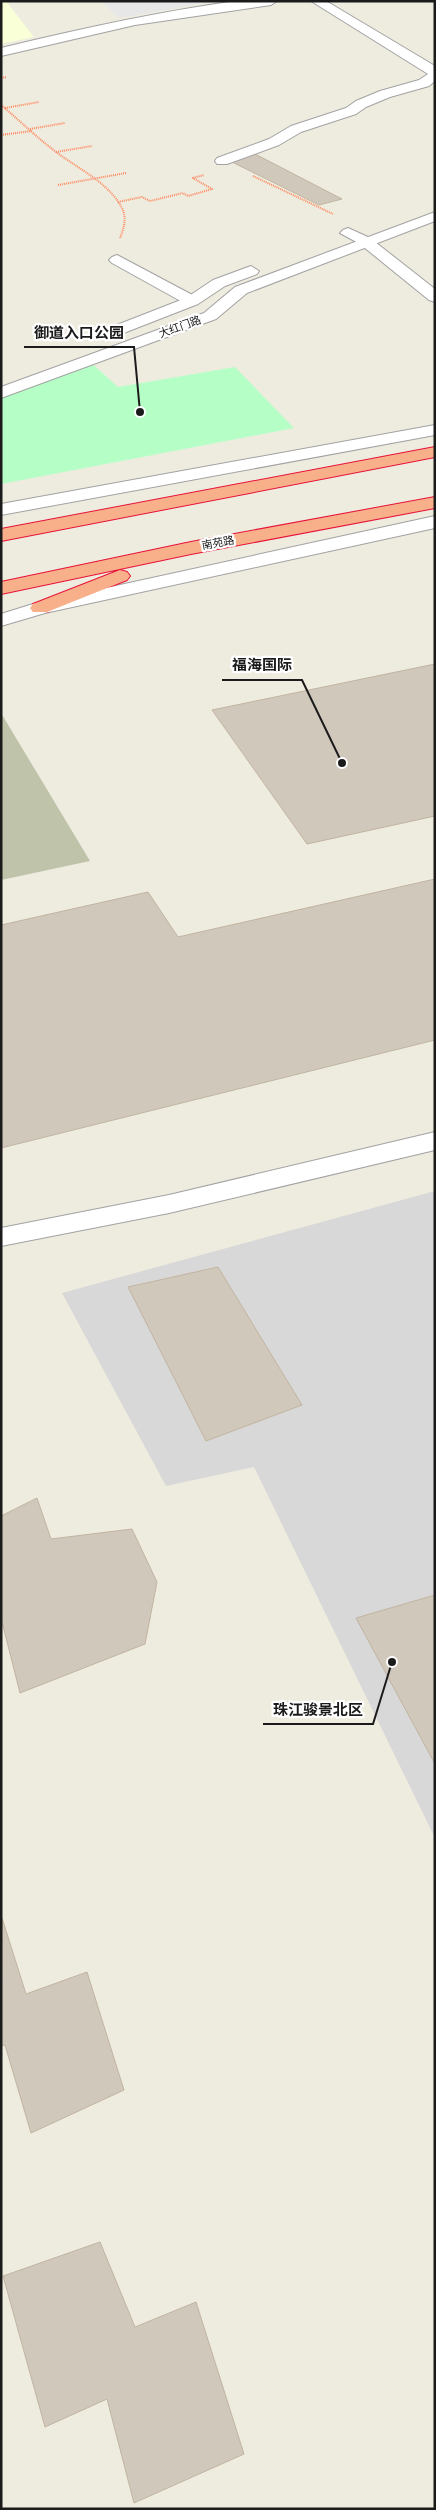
<svg xmlns="http://www.w3.org/2000/svg" width="436" height="2510" font-family="'Fira Sans','Noto Sans SC',sans-serif">
	<style>
		.residential { fill: #d9d8d8 }
		.education { fill: #f9ffd7 }
		.construction { fill: #bfc3aa }
		.park { fill: #b5ffc7 }
		.parking { fill: #e7e7e7 }
		.building { fill: #d1c8bc; stroke: #c1b4a0 }
		.lines { fill: none; stroke-linecap: round; stroke-linejoin: round }
		.minor-casing { stroke: #a2a2a2; stroke-width: 2 }
		.tertiary-casing { stroke: #a2a2a2; stroke-width: 2 }
		.trunk-casing { stroke: #e71239; stroke-width: 2 }
		.path { stroke: #ff895f; stroke-width: 2; stroke-dasharray: 1 1; stroke-linecap: butt }
		.minor { fill: #fff; fill-rule: evenodd }
		.tertiary { fill: #fff; fill-rule: evenodd }
		.trunk { fill: #f7b08a; fill-rule: evenodd }
		.labels { text-anchor: middle; dominant-baseline: central; stroke-width: 4.5; stroke-linejoin: round; paint-order: stroke }
		.far-street-label { font-size: 11px; fill: #1b1b1b; stroke: #fff }
		.leader { fill: none; stroke: #1b1b1b; stroke-width: 2 }
		.callout-dot { fill: #1b1b1b; stroke: #fff; stroke-width: 2 }
		.callout-label { font-size: 15px; text-anchor: middle; font-weight: bold; fill: #1b1b1b; stroke: #fff; stroke-width: 4.5; stroke-linejoin: round; paint-order: stroke }
	</style>
	<rect width="100%" height="100%" fill="#eeebdf"/>
	<path class="residential" d="M 435,1191 L 435,1838 L 254,1467 L 166,1486 L 62,1293 Z"/>
	<path class="education" d="M 1,1 L 6,1 L 34,37 L 1,44 Z"/>
	<path class="construction" d="M 1,713 L 90,861 L 1,880 Z"/>
	<path class="park" d="M 89,361 L 118,387 L 235,367 L 294,428 L 1,484 L 1,397 Z"/>
	<path class="parking" d="M 102,1 L 227,1 L 199,4 L 119,18 Z"/>
	<path class="building" d="M 255,154 L 342,199 L 319,205 L 232,162 Z
		M 435,664 L 435,816 L 307,844 L 212,710 Z
		M 435,879 L 435,1040 L 1,1148 L 1,925 L 148,892 L 178,937 Z
		M 218,1267 L 302,1405 L 206,1441 L 128,1287 Z
		M 37,1498 L 51,1539 L 132,1529 L 157,1582 L 145,1644 L 20,1693 L 1,1618 L 1,1516 Z
		M 435,1595 L 435,1764 L 356,1618 Z
		M 2,1918 L 26,1994 L 87,1972 L 124,2090 L 31,2133 L 5,2045 L 1,2046 Z
		M 100,2242 L 135,2327 L 196,2302 L 244,2454 L 134,2503 L 107,2399 L 45,2427 L 3,2276 Z"/>
	<g class="lines">
		<defs>
			<path id="minor" d="M 236,1 L 277,1 L 271,5 L 135,25 L 1,56 L 1,48 C 79,29 157,12 236,1 Z
				M 311,1 L 326,1 L 435,66 L 435,81 L 429,86 L 390,97 L 366,107 L 356,114 L 301,132 L 279,145 L 227,164 L 217,164 L 215,161 L 217,158 L 269,139 L 291,126 L 346,108 L 356,101 L 380,91 L 419,80 L 428,74 Z
				M 348,228 L 370,238 L 435,289 L 435,302 L 429,300 L 360,244 L 340,233 L 343,230 Z
				M 117,255 L 198,298 L 200,301 L 192,306 L 186,304 L 112,263 L 109,260 L 112,257 Z
				M 435,1132 L 435,1150 L 169,1213 L 1,1246 L 1,1228 L 169,1195 Z"/>
			<path id="tertiary" d="M 435,212 L 435,221 L 247,293 L 216,319 L 1,398 L 1,387 L 204,313 L 235,287 Z
				M 251,266 L 259,271 L 257,274 L 225,286 L 198,304 L 116,336 L 104,336 L 102,333 L 104,330 L 186,298 L 213,280 Z
				M 435,425 L 435,435 L 1,515 L 1,504 Z
				M 435,516 L 435,528 L 45,613 L 1,626 L 1,614 L 33,604 Z"/>
			<path id="trunk" d="M 435,447 L 435,457 L 1,541 L 1,529 Z
				M 435,497 L 435,508 L 191,554 L 1,594 L 1,582 L 191,542 Z
				M 120,570 L 127,572 L 130,576 L 127,580 L 47,612 L 33,612 L 30,608 L 33,604 Z"/>
		</defs>
		<use href="#minor" class="minor-casing"/>
		<use href="#tertiary" class="tertiary-casing"/>
		<use href="#trunk" class="trunk-casing"/>
		<path class="path" d="M 1,78 L 6,77
			M 1,105 C 18,119 34,135 51,148 C 74,167 108,181 122,208 C 127,218 124,228 120,238
			M 5,108 L 39,102
			M 30,129 L 65,123
			M 1,135 L 32,131
			M 56,152 L 92,146
			M 253,176 L 333,214
			M 58,185 L 126,173
			M 118,202 L 142,197 L 150,201 L 183,193 L 188,196 L 212,189 L 193,178 L 204,175"/>
		<use href="#minor" class="minor"/>
		<use href="#tertiary" class="tertiary"/>
		<use href="#trunk" class="trunk"/>
	</g>
	<g class="labels">
		<g class="far-street-label">
			<text transform="translate(180 327) rotate(-20)">大红门路</text>
			<text transform="translate(218 543) rotate(-11)">南苑路</text>
		</g>
	</g>
	<path class="leader" d="M140 412L134 347H24M342 763L302 680H222M392 1662L373 1724H263"/>
	<g class="callout-dot">
		<circle cx="140" cy="412" r="5"/>
		<circle cx="342" cy="763" r="5"/>
		<circle cx="392" cy="1662" r="5"/>
	</g>
	<g class="callout-label">
		<text x="79" y="338">御道入口公园</text>
		<text x="262" y="670">福海国际</text>
		<text x="318" y="1715">珠江骏景北区</text>
	</g>
	<rect width="436" height="2510" fill="none" stroke="#1b1b1b" stroke-width="5"/>
</svg>
